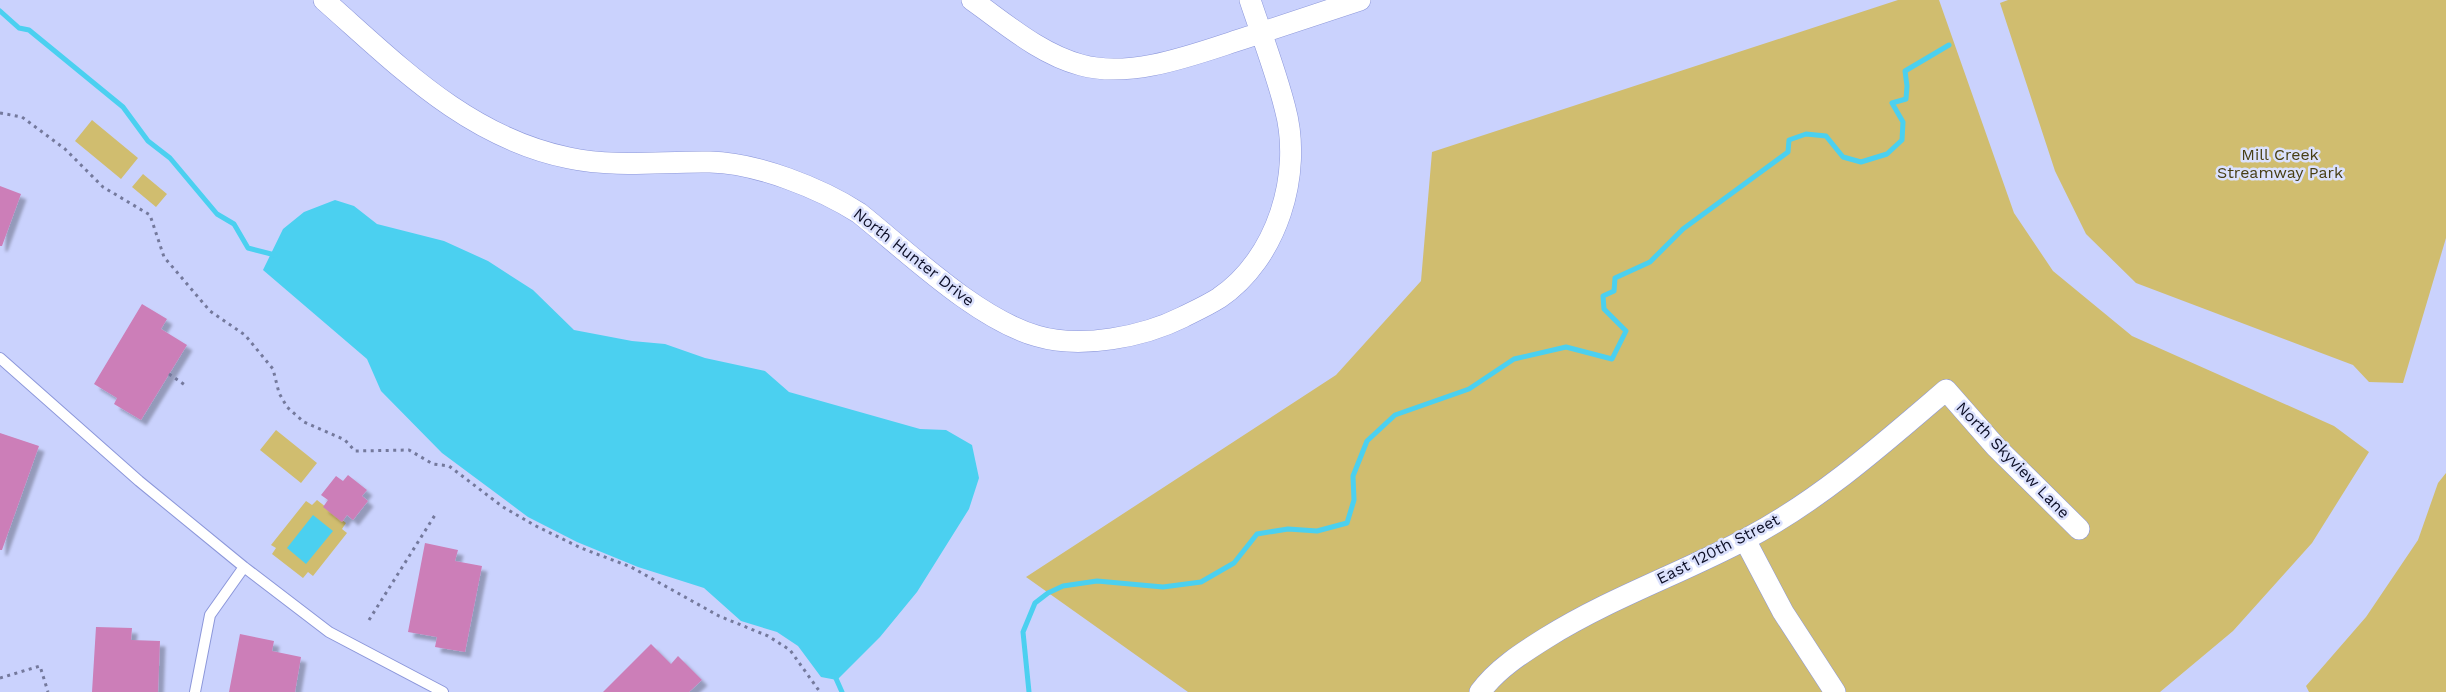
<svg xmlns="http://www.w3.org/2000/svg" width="2446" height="692" font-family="'Work Sans',sans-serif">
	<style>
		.green { fill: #d0bd6f }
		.water { fill: #4bd0f0 }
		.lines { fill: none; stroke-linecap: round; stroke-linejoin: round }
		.stream { stroke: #4bd0f0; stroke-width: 5 }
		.building { fill: #cc7eb8; filter: url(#shadow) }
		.service-casing { stroke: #8c97da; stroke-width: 12 }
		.minor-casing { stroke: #8c97da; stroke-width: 22 }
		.path { stroke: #74799c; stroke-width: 3; stroke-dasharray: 3 4.5; stroke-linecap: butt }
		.service { stroke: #fff; stroke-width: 10 }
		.minor { stroke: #fff; stroke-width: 21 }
		.labels { text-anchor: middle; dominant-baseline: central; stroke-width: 5; stroke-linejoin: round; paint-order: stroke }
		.park-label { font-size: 16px; fill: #473e14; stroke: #dbe1fd }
		.street-label { font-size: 16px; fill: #0c0e26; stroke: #dbe1fd }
	</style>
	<defs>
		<filter id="shadow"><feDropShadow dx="5.5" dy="5.5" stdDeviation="1.5" flood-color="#0004"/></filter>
	</defs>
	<rect width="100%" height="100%" fill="#cad2fd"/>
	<path class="green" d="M 1898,0 L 1939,0 L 2014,213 L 2053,271 L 2132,336 L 2334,426 L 2369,452 L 2312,543 L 2233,631 L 2160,692 L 1188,692 L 1026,577 L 1336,375 L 1421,281 L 1432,152 Z
		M 2008,0 L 2446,0 L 2446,238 L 2403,383 L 2369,382 L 2353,365 L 2136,283 L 2086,234 L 2055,171 L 2000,3 Z
		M 92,120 L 138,158 L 121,179 L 75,141 Z
		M 143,174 L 167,194 L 156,207 L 132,187 Z
		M 276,430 L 317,463 L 301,483 L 260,450 Z
		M 2446,473 L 2446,692 L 2309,692 L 2306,686 L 2366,617 L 2418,540 L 2438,483 Z
		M 317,500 L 346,523 L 342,529 L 347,533 L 313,576 L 308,572 L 303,578 L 272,554 L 276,548 L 271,545 L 306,501 L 312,505 Z"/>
	<path class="water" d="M 335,200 L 354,206 L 377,224 L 444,241 L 488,261 L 533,290 L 574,330 L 632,341 L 665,344 L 705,358 L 765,371 L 789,392 L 920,429 L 946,430 L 972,445 L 979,478 L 969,509 L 917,592 L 880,637 L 837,680 L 821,677 L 798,646 L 777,632 L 741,621 L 704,588 L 638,567 L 577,542 L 528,517 L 442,453 L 381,391 L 367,359 L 263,270 L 283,229 L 304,212 Z
		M 313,515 L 333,531 L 306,564 L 287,548 Z"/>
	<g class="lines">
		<path class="stream" d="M 0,11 L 19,28 L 29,30 L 123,107 L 148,141 L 170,158 L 217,214 L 234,224 L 248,248 L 275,255
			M 834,674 L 842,692
			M 1029,692 L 1023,632 L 1035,603 L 1048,593 L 1063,586 L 1097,581 L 1163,587 L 1201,582 L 1234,563 L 1257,534 L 1288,529 L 1317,531 L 1347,523 L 1354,500 L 1353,476 L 1367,441 L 1395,415 L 1469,389 L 1514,359 L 1566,347 L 1612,359 L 1626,331 L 1604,309 L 1603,296 L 1614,291 L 1615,278 L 1650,262 L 1683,229 L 1788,152 L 1789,140 L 1806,134 L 1826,136 L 1843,157 L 1861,162 L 1887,154 L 1902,140 L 1903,122 L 1892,103 L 1906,99 L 1907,86 L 1905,71 L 1949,45"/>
	</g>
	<path class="building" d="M 0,186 L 21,194 L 2,246 L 0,246 Z
		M 142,304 L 167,319 L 161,329 L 187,345 L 141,420 L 114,404 L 117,398 L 94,384 Z
		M 0,433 L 39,446 L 2,550 L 0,550 Z
		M 348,475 L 367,490 L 362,496 L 368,501 L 353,520 L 347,515 L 342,522 L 323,507 L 328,500 L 321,495 L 336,476 L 343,481 Z
		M 425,543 L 458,550 L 455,561 L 482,566 L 465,652 L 435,647 L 437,637 L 408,632 Z
		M 96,627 L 132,628 L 131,640 L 160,641 L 158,692 L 92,692 Z
		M 240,634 L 274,641 L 272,651 L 301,657 L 295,692 L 229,692 Z
		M 651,644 L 671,664 L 678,656 L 702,680 L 689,692 L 603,692 Z"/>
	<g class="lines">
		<defs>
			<path id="service" d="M 0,358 L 139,481 L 244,567 L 329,632 L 443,692
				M 195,692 L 210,615 L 244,567"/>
			<path id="minor" d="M 324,0 C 399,66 467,137 569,158 C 616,168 664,161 710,162 C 757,163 820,188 859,213 C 909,253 977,319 1037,336 C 1081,349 1143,337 1183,317 C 1195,311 1208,305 1219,298 C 1277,259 1303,174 1285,108 C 1276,72 1262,36 1250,0
				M 972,0 C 1006,24 1040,54 1081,65 C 1132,79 1195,54 1242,39 C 1282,26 1321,13 1360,0
				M 1745,540 L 1783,612 L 1835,692
				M 1480,692 C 1497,669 1522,653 1546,638 C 1610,598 1680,574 1746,539 C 1820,500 1883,444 1946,390 L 1996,447 L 2079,529"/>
		</defs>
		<use href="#service" class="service-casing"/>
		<use href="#minor" class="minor-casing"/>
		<path class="path" d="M 0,113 L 22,117 L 65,149 L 103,187 L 150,215 L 164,257 L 210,311 L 245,335 L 273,369 L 279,393 L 287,407 L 304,422 L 345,440 L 355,451 L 409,450 L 433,464 L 449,466 L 503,507 L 534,525 L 581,548 L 631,567 L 719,616 L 768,636 L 790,650 L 820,692
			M 169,374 L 185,385
			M 369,620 L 435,515
			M 0,678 L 40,666 L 48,692"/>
		<use href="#service" class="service"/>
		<use href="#minor" class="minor"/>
	</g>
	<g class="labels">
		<g class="park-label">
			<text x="2280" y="154">Mill Creek<tspan x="2280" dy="18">Streamway Park</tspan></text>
		</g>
		<g class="street-label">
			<text transform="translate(914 257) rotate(38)">North Hunter Drive</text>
			<text transform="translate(2013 460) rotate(46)">North Skyview Lane</text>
			<text transform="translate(1718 549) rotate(-27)">East 120th Street</text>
		</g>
	</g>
</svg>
